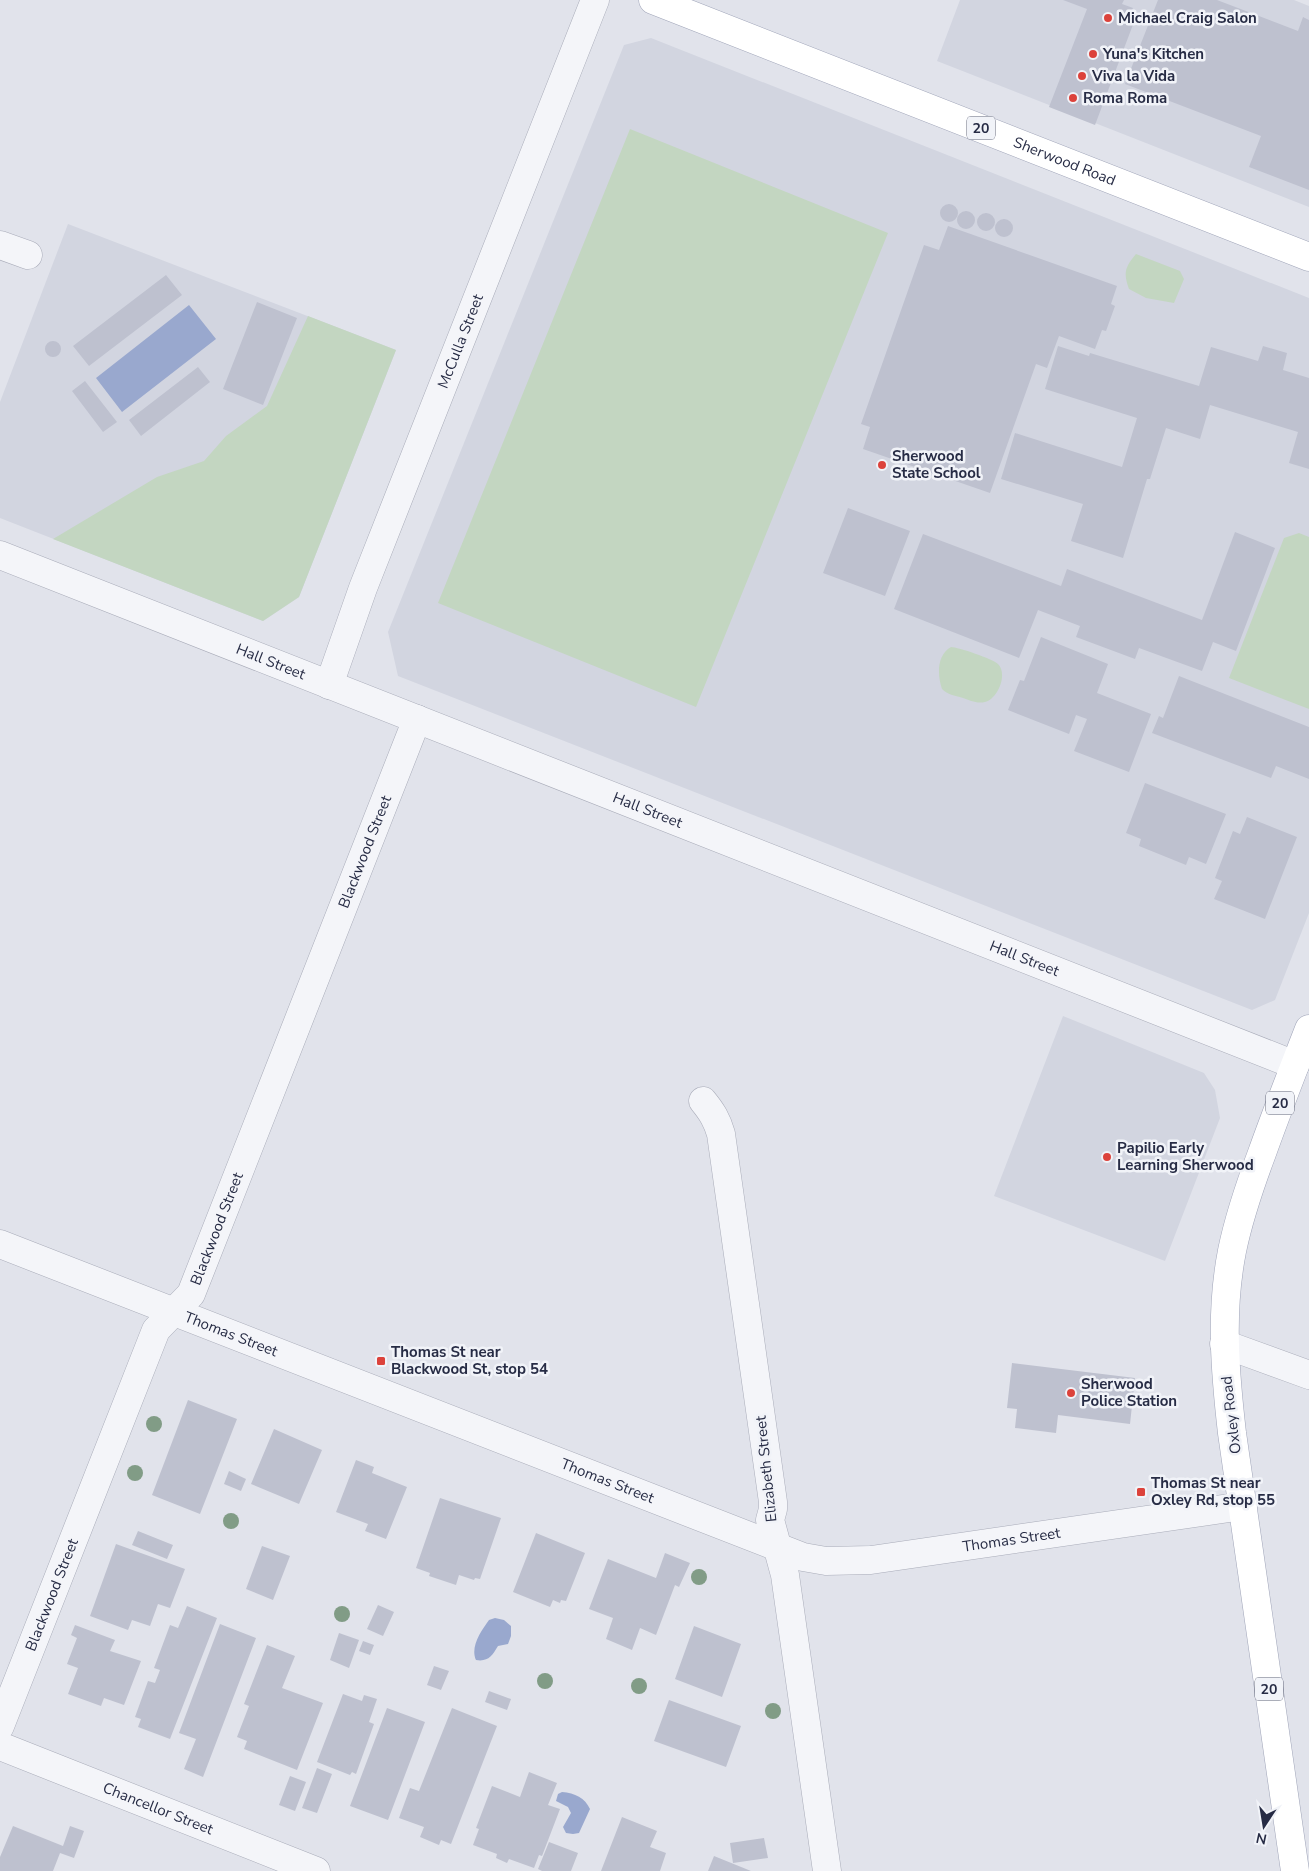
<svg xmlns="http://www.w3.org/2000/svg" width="1309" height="1871" font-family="'Nunito Sans',sans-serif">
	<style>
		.built { fill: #d2d5e0 }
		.green { fill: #c3d6c1 }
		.water { fill: #99a8ce }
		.building { fill: #bec1cf }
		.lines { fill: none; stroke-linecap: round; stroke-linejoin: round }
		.minor-casing { stroke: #a9acb9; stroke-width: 29 }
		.major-casing { stroke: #9fa4b8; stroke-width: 29 }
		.minor { stroke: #f4f5f9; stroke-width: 28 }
		.major { stroke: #fff; stroke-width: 28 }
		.tree { fill: #819c86 }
		.poi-dot { fill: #dc423b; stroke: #f1f3f8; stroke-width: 2 }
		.labels { text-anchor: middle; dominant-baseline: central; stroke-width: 5; stroke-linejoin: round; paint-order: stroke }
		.shield { fill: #f1f3f8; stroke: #64687b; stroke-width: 1 }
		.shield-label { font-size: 14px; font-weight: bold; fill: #272c45 }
		.poi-label { font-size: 15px; font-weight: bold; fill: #272c45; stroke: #f1f3f8; text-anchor: start }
		.street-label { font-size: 15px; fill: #272c45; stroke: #f1f3f8 }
	</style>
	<rect width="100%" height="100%" fill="#e1e3eb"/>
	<path class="built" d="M 960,0 L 1294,0 L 1309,6 L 1309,207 L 937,61 Z
		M 651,38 L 1309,298 L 1309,913 L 1275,1000 L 1252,1010 L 398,676 L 388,632 L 624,45 Z
		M 68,224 L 396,350 L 299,597 L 263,621 L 0,518 L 0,402 Z
		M 1063,1016 L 1204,1073 L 1215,1090 L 1220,1118 L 1165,1261 L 994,1196 Z"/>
	<path class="green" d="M 630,129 L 888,233 L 696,707 L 438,603 Z
		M 1136,254 L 1180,271 L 1184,279 L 1174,303 L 1146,298 L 1129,289 C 1123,273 1125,267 1136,254 Z
		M 308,316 L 396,350 L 299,597 L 263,621 L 53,539 L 157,477 L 204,461 L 226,436 L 267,406 Z
		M 1299,533 L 1309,537 L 1309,709 L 1229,678 L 1284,538 Z
		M 951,647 C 958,647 993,659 998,664 C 1008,674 998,699 985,702 C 976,704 970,700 963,698 C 954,695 948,695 942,689 C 937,674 937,655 951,647 Z"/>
	<path class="water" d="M 189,305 L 216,339 L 122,412 L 96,378 Z
		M 495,1618 L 504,1620 L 511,1626 L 511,1636 L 508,1644 L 498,1646 C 492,1656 488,1662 476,1660 C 470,1647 481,1631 489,1620 Z
		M 562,1792 C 575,1793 585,1798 590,1809 L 579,1833 L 573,1834 L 566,1833 L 563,1827 L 571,1813 L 568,1807 L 556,1801 L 558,1794 Z"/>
	<path class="building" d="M 1063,0 L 1124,0 L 1122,4 L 1133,8 L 1128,19 L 1134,22 L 1095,125 L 1049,107 L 1087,9 Z
		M 1158,0 L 1217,0 L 1298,31 L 1303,17 L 1309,20 L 1309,190 L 1249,167 L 1261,136 L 1125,84 Z
		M940 213a9 9 0 1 1 18 0a9 9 0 1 1-18 0Z
		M957 220a9 9 0 1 1 18 0a9 9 0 1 1-18 0Z
		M977 222a9 9 0 1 1 18 0a9 9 0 1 1-18 0Z
		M995 228a9 9 0 1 1 18 0a9 9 0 1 1-18 0Z
		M 948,226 L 1117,286 L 1111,304 L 1115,306 L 1106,331 L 1102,330 L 1095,349 L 1059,336 L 1047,368 L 1036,364 L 990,493 L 863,449 L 870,427 L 861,424 L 924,245 L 939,250 Z
		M 166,275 L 182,295 L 89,366 L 73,346 Z
		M 257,302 L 297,318 L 263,405 L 223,389 Z
		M45 349a8 8 0 1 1 16 0a8 8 0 1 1-16 0Z
		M 1058,346 L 1089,356 L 1090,353 L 1199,386 L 1211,347 L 1258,361 L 1263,346 L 1287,353 L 1283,370 L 1309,378 L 1309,469 L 1289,463 L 1298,432 L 1210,405 L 1200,439 L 1166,428 L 1150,479 L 1147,479 L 1123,558 L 1071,541 L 1083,504 L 1001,479 L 1015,433 L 1122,467 L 1137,418 L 1045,389 Z
		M 198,367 L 210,382 L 141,436 L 129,420 Z
		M 85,381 L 117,422 L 103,432 L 72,391 Z
		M 848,508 L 910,531 L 885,596 L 823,573 Z
		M 1235,532 L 1275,548 L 1236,651 L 1213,642 L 1202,671 L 1139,648 L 1135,659 L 1076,637 L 1080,626 L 1038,610 L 1019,658 L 894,609 L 923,534 L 1061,586 L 1067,569 L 1202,620 Z
		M 1041,637 L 1108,664 L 1097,693 L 1151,714 L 1129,772 L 1074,751 L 1087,719 L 1076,715 L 1069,734 L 1008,710 L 1020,680 L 1024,681 Z
		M 1179,676 L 1309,727 L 1309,779 L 1276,766 L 1271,778 L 1152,733 L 1159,716 L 1163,718 Z
		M 1145,783 L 1226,814 L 1206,864 L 1189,857 L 1186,865 L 1139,846 L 1141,839 L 1126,833 Z
		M 1247,817 L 1297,837 L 1265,919 L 1214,899 L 1222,881 L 1215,878 L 1233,831 L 1240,834 Z
		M 1012,1363 L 1135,1378 L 1130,1424 L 1058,1415 L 1056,1433 L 1015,1428 L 1017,1409 L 1007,1408 Z
		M 188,1400 L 237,1419 L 200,1514 L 152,1495 Z
		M 274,1429 L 322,1450 L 299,1504 L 251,1484 Z
		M 356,1460 L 374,1467 L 372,1473 L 407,1487 L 386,1539 L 365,1531 L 368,1524 L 336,1512 Z
		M 229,1471 L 246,1479 L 241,1491 L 224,1484 Z
		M 440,1498 L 501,1518 L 480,1579 L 475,1578 L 474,1580 L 459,1575 L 456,1585 L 429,1576 L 430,1573 L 416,1568 Z
		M 138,1531 L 173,1545 L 167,1559 L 132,1545 Z
		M 536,1533 L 585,1553 L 566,1601 L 561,1600 L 560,1603 L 553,1600 L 550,1607 L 513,1592 Z
		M 116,1544 L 185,1569 L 170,1608 L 158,1604 L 150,1626 L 132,1620 L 128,1630 L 90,1616 Z
		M 262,1546 L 290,1556 L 273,1600 L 246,1589 Z
		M 665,1553 L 690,1563 L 679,1587 L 675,1585 L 656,1635 L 640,1628 L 632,1650 L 606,1639 L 613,1618 L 589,1609 L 608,1559 L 656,1578 Z
		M 378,1605 L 394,1612 L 383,1636 L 367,1629 Z
		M 187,1606 L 217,1618 L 170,1739 L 138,1727 L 141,1719 L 135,1717 L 148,1681 L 155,1683 L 160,1670 L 154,1668 L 170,1625 L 178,1628 Z
		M 220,1624 L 256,1638 L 203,1777 L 184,1769 L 196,1739 L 179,1733 Z
		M 75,1625 L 115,1640 L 110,1651 L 141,1661 L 124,1705 L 104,1698 L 101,1706 L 68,1694 L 78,1668 L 67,1664 L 77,1638 L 71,1635 Z
		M 694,1626 L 741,1644 L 722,1697 L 675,1679 Z
		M 339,1633 L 359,1640 L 349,1668 L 330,1660 Z
		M 363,1641 L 374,1645 L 370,1655 L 359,1651 Z
		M 267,1645 L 295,1656 L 282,1688 L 323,1703 L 297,1770 L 244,1749 L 247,1741 L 237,1737 L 249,1706 L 244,1704 Z
		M 434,1666 L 449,1671 L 441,1690 L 427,1685 Z
		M 489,1691 L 511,1699 L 507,1710 L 485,1702 Z
		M 343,1694 L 362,1701 L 364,1695 L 377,1699 L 369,1722 L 374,1724 L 356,1774 L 352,1772 L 350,1775 L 317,1762 Z
		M 669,1700 L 741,1726 L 726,1767 L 654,1741 Z
		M 387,1708 L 425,1722 L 388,1820 L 350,1806 Z
		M 452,1708 L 497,1726 L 451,1844 L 441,1840 L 439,1845 L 420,1837 L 424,1827 L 399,1818 L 410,1788 L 419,1791 Z
		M 317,1768 L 332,1774 L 317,1813 L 302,1808 Z
		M 529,1772 L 557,1783 L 548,1805 L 560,1809 L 542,1856 L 539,1855 L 534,1868 L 509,1859 L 507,1863 L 496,1858 L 497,1854 L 473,1845 L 479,1829 L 476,1828 L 492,1786 L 520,1797 Z
		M 290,1776 L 306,1782 L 295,1811 L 279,1805 Z
		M 622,1817 L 657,1831 L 650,1847 L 666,1853 L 660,1871 L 601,1871 Z
		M 13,1826 L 63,1846 L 70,1826 L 84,1831 L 74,1858 L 60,1853 L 53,1871 L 0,1871 L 0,1857 Z
		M 764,1838 L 768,1858 L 733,1863 L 730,1843 Z
		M 549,1842 L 578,1853 L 571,1871 L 542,1871 L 538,1869 Z
		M 714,1856 L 751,1871 L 708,1871 Z"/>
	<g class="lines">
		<defs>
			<g id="minor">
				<path d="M 0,245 L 28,255"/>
				<path id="s1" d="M 0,555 L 1295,1065"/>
				<path id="s2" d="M 329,685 L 363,588 L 595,0"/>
				<path d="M 703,1101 C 712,1112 717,1120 721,1134 L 773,1502 L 773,1509 L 770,1520 L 785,1575 L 827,1871"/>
				<path id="s3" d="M 0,1244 L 803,1557 L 826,1561 L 871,1560 L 1243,1506"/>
				<path d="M 1224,1344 L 1309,1375"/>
				<path id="s4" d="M 0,1726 L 156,1330 L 191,1294 L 417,719"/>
				<path id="s5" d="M 0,1746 L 316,1871"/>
			</g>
			<g id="major">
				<path id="s6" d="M 653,0 L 1309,257"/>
				<path d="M 1295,1871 L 1232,1433 C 1225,1372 1220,1312 1232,1251 C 1239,1217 1250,1185 1262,1153 C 1277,1111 1293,1070 1309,1029"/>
			</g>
		</defs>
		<use href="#minor" class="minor-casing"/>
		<use href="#major" class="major-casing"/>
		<use href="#minor" class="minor"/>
		<use href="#major" class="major"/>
	</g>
	<g class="tree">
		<circle cx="154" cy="1424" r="8"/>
		<circle cx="135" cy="1473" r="8"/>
		<circle cx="231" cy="1521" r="8"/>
		<circle cx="699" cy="1577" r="8"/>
		<circle cx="342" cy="1614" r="8"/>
		<circle cx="545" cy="1681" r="8"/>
		<circle cx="639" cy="1686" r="8"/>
		<circle cx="773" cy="1711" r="8"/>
	</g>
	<g class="poi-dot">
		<circle cx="1108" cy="18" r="5"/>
		<circle cx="1093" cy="54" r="5"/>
		<circle cx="1082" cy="76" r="5"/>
		<circle cx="1073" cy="98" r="5"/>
		<circle cx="882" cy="465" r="5"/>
		<circle cx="1107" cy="1157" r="5"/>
		<rect x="376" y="1356" width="10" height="10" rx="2.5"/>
		<circle cx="1071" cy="1393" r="5"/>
		<rect x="1136" y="1487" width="10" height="10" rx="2.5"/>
	</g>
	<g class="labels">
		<g class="shield">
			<rect x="967" y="116.5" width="28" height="23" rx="4"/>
			<rect x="1266" y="1091.5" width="28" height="23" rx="4"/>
			<rect x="1255" y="1677.5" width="28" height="23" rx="4"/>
		</g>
		<g class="shield-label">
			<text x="981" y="128">20</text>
			<text x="1280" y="1103">20</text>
			<text x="1269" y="1689">20</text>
		</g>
		<g class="poi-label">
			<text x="1118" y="18">Michael Craig Salon</text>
			<text x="1103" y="54">Yuna's Kitchen</text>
			<text x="1092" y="76">Viva la Vida</text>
			<text x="1083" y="98">Roma Roma</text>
			<text x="892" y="456">Sherwood<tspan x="892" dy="17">State School</tspan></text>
			<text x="1117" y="1148">Papilio Early<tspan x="1117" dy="17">Learning Sherwood</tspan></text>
			<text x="391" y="1352">Thomas St near<tspan x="391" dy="17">Blackwood St, stop 54</tspan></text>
			<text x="1081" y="1384">Sherwood<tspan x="1081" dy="17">Police Station</tspan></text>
			<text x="1151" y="1483">Thomas St near<tspan x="1151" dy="17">Oxley Rd, stop 55</tspan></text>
		</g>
		<g class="street-label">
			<text stroke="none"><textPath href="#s6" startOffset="442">Sherwood Road</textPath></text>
			<text stroke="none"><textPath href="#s2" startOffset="368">McCulla Street</textPath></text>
			<text stroke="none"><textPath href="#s1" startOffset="291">Hall Street</textPath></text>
			<text stroke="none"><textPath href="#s1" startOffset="696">Hall Street</textPath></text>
			<text stroke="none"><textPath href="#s4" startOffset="951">Blackwood Street</textPath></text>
			<text stroke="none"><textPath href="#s1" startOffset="1101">Hall Street</textPath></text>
			<text stroke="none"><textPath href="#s4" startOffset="546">Blackwood Street</textPath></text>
			<text stroke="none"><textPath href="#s3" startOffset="248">Thomas Street</textPath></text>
			<text transform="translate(1231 1415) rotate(-97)">Oxley Road</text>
			<text transform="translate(766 1469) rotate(-96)">Elizabeth Street</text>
			<text stroke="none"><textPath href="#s3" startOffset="652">Thomas Street</textPath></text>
			<text stroke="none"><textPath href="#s3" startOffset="1072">Thomas Street</textPath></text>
			<text stroke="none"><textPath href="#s4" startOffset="141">Blackwood Street</textPath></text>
			<text stroke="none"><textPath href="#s5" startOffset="170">Chancellor Street</textPath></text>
		</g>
	</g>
	<g transform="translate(1264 1826) rotate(192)" stroke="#f1f3f8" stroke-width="4" paint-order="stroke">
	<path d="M0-4L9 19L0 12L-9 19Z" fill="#272c45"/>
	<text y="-8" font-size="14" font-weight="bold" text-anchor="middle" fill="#272c45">N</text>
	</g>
</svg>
